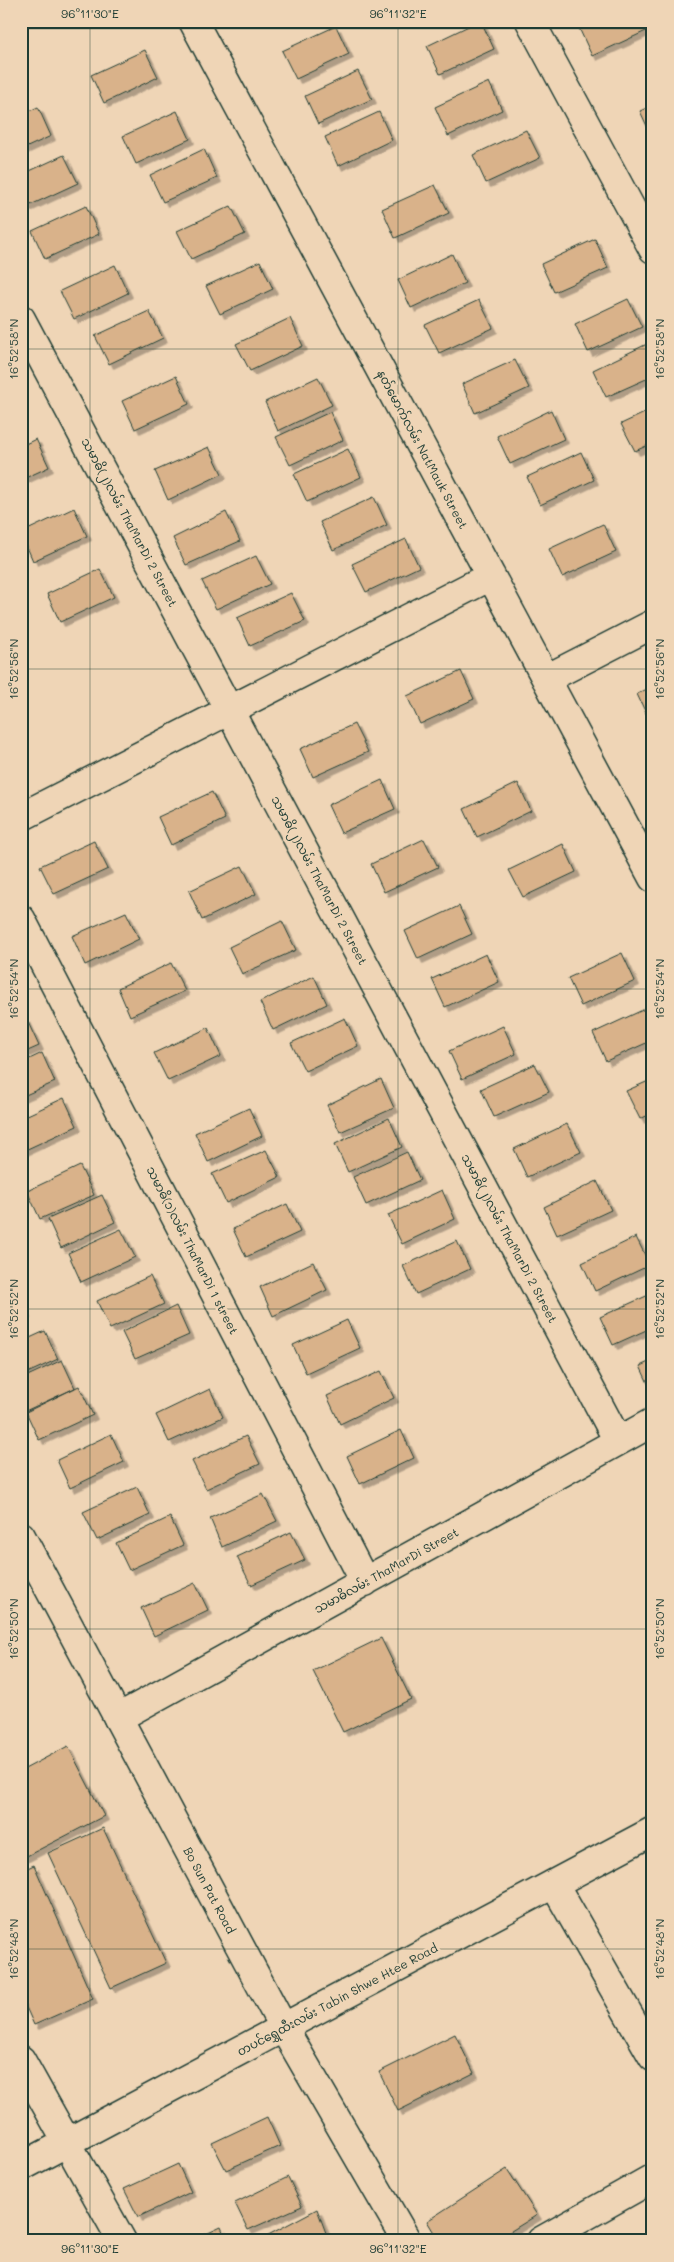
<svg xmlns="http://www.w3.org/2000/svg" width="674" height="2262" font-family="Mali,'Noto Sans Myanmar',sans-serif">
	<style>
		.building { fill: #d9b28a; stroke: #1f3d34; filter: url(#shadow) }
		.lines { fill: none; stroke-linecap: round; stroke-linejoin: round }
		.street-casing { stroke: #1f3d34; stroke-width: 31 }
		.secondary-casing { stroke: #1f3d34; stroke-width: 31 }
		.street { stroke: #efd5b6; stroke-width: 28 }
		.secondary { stroke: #efd5b6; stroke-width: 28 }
		.ticks { fill: none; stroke: #1f3d34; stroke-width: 1; stroke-opacity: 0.45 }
		.labels { text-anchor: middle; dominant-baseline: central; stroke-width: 5; stroke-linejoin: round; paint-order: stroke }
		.street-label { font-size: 12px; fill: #1f3d34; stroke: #efd5b6 }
		.neatline { fill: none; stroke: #1f3d34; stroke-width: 2 }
		.ticks-label { font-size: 12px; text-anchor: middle; fill: #1f3d34 }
	</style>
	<defs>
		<filter id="shadow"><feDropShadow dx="4.5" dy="4.5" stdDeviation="0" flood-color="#0004"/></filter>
	</defs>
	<rect width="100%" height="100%" fill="#efd5b6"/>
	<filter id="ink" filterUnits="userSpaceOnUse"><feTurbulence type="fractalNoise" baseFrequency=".02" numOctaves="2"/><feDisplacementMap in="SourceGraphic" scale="10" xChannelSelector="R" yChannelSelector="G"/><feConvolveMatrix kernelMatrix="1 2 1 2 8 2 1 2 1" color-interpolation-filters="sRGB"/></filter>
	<g filter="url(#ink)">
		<path class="building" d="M 479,21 L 481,21 L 494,49 L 440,74 L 427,46 Z
			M 593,21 L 642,21 L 646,31 L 592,56 L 579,28 Z
			M 336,26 L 349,54 L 296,79 L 282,51 Z
			M 145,50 L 158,77 L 104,103 L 91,75 Z
			M 358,71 L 372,99 L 318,124 L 305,96 Z
			M 489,82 L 502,110 L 448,136 L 435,107 Z
			M 653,105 L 653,139 L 640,111 Z
			M 38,107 L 51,136 L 21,150 L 21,115 Z
			M 177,111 L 190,139 L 136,164 L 123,136 Z
			M 379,112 L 392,140 L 338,166 L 325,137 Z
			M 526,130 L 540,158 L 486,183 L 473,155 Z
			M 204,149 L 217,178 L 163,202 L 150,175 Z
			M 64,155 L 78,183 L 24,208 L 21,203 L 21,175 Z
			M 435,185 L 449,213 L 395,238 L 382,209 Z
			M 86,206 L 99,234 L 45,259 L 32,231 Z
			M 231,206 L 245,234 L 191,259 L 177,231 Z
			M 595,239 L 608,268 L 554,292 L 541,264 Z
			M 452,254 L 465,283 L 411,308 L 398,280 Z
			M 260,261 L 273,289 L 220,314 L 206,286 Z
			M 115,265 L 128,293 L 74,319 L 60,291 Z
			M 628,299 L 642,327 L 588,352 L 575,324 Z
			M 479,300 L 493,328 L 439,353 L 425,325 Z
			M 149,311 L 163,338 L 109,364 L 95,336 Z
			M 290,318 L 303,346 L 250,371 L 236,344 Z
			M 647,344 L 653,357 L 653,376 L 606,397 L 593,370 Z
			M 515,360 L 529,388 L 475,413 L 462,384 Z
			M 176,376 L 189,404 L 135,429 L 122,401 Z
			M 318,377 L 332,405 L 278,431 L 265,402 Z
			M 653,409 L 653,443 L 635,451 L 621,424 Z
			M 551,410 L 564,439 L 510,464 L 497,436 Z
			M 330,412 L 343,440 L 290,465 L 276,437 Z
			M 36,439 L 49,467 L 21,480 L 21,446 Z
			M 209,447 L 222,474 L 168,500 L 155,471 Z
			M 348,449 L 361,477 L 307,502 L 294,474 Z
			M 581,452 L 594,480 L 540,505 L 527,477 Z
			M 374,497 L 387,525 L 333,550 L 320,522 Z
			M 74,508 L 87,536 L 33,561 L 21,533 Z
			M 226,512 L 240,541 L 186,565 L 173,538 Z
			M 603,524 L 616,552 L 562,577 L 549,549 Z
			M 406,539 L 419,567 L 366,592 L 352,564 Z
			M 256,556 L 270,584 L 216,609 L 202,581 Z
			M 100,569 L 114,597 L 60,622 L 47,594 Z
			M 291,593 L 305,621 L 250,646 L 237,618 Z
			M 461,671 L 474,699 L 420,724 L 407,696 Z
			M 653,686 L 653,721 L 650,722 L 637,694 Z
			M 354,724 L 368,752 L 313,777 L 300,749 Z
			M 382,780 L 395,809 L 341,833 L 328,805 Z
			M 518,783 L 531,811 L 477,837 L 464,809 Z
			M 212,792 L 225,819 L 171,845 L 158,817 Z
			M 424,839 L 438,867 L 384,892 L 371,864 Z
			M 94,841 L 108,869 L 54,894 L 40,866 Z
			M 563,844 L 576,872 L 523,897 L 509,870 Z
			M 242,866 L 256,894 L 202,920 L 189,891 Z
			M 459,906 L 472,934 L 418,959 L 405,931 Z
			M 126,912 L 139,939 L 85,965 L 72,936 Z
			M 282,921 L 296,950 L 242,974 L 229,947 Z
			M 622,953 L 635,981 L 581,1006 L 568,978 Z
			M 486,954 L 499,982 L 445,1007 L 432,979 Z
			M 171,963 L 185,991 L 130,1016 L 118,988 Z
			M 314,976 L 327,1004 L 273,1030 L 260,1002 Z
			M 647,1008 L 653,1020 L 653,1040 L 606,1061 L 593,1033 Z
			M 26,1018 L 39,1046 L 21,1054 L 21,1020 Z
			M 345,1018 L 358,1046 L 305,1071 L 291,1043 Z
			M 503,1026 L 516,1054 L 462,1079 L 449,1051 Z
			M 208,1028 L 221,1056 L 168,1081 L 154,1053 Z
			M 42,1053 L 55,1082 L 21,1097 L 21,1063 Z
			M 535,1064 L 549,1092 L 494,1117 L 481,1089 Z
			M 381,1079 L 394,1108 L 340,1132 L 327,1105 Z
			M 653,1079 L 653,1113 L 640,1119 L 626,1091 Z
			M 64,1098 L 77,1126 L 23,1151 L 21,1147 L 21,1118 Z
			M 249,1108 L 262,1136 L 208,1162 L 195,1133 Z
			M 389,1118 L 402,1147 L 348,1172 L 335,1144 Z
			M 567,1124 L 581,1152 L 527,1177 L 514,1149 Z
			M 266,1150 L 280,1177 L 226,1203 L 212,1174 Z
			M 407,1152 L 420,1180 L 366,1205 L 353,1177 Z
			M 80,1166 L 94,1195 L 40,1219 L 27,1191 Z
			M 597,1181 L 611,1210 L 557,1235 L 544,1207 Z
			M 442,1190 L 455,1219 L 402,1244 L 388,1215 Z
			M 102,1195 L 115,1222 L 61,1248 L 48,1219 Z
			M 287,1204 L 300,1232 L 246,1257 L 233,1229 Z
			M 121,1229 L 135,1257 L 81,1282 L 68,1253 Z
			M 636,1237 L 650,1265 L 595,1291 L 582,1263 Z
			M 457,1241 L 470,1269 L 416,1294 L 403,1266 Z
			M 313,1262 L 327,1290 L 273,1316 L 260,1287 Z
			M 150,1276 L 164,1304 L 110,1329 L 97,1301 Z
			M 653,1293 L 653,1327 L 613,1345 L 600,1317 Z
			M 21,1305 L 26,1314 L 21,1316 Z
			M 176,1306 L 189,1335 L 135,1359 L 122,1332 Z
			M 347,1320 L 360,1348 L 306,1373 L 293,1345 Z
			M 45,1331 L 58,1359 L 21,1376 L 21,1342 Z
			M 62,1360 L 75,1388 L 21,1413 L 21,1379 Z
			M 653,1360 L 653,1394 L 640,1366 Z
			M 381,1371 L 394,1398 L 340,1424 L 327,1396 Z
			M 79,1386 L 93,1415 L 39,1440 L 26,1412 Z
			M 210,1389 L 223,1417 L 169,1442 L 156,1415 Z
			M 401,1430 L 414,1458 L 360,1484 L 347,1456 Z
			M 111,1434 L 124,1462 L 70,1488 L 57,1460 Z
			M 246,1436 L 260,1464 L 206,1489 L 192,1461 Z
			M 137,1487 L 150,1515 L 97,1540 L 83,1512 Z
			M 263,1494 L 277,1521 L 222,1547 L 210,1518 Z
			M 170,1517 L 183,1545 L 129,1570 L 116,1543 Z
			M 291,1532 L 305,1560 L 251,1585 L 237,1557 Z
			M 195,1583 L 208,1610 L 154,1636 L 141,1608 Z
			M 381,1638 L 411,1699 L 343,1732 L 313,1671 Z
			M 68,1746 L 104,1816 L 21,1859 L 21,1771 Z
			M 103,1828 L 166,1963 L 111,1988 L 48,1853 Z
			M 34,1865 L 93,1999 L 34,2025 L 21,1996 L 21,1871 Z
			M 455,2034 L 474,2073 L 398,2111 L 379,2072 Z
			M 267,2117 L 280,2146 L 226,2170 L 212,2143 Z
			M 178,2164 L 191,2192 L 138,2217 L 124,2189 Z
			M 507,2169 L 537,2215 L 495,2241 L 439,2241 L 427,2221 Z
			M 288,2177 L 302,2206 L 248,2230 L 235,2203 Z
			M 317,2209 L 329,2241 L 257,2241 Z
			M 221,2227 L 227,2241 L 191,2241 Z"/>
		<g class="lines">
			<defs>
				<path id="street" d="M 193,21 L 653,878
					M 530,21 L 653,249
					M 21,319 L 618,1441
					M 546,679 L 653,624
					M 21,817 L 491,576
					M 21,919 L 365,1582
					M 118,1718 L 653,1422
					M 554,1884 L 653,2057
					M 21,2060 L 122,2241
					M 541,2241 L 653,2178"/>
				<path id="secondary" d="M 21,1536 L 283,2027 L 407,2241
					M 21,2167 L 653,1831"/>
			</defs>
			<use href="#street" class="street-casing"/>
			<use href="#secondary" class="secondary-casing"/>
			<use href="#street" class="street"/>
			<use href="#secondary" class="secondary"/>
		</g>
	</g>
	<path class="ticks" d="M 90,21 L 90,2241M 398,21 L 398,2241M 21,29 L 653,29M 21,349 L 653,349M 21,669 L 653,669M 21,989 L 653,989M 21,1309 L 653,1309M 21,1629 L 653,1629M 21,1949 L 653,1949"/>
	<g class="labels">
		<g class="street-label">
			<text transform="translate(423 449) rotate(62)">နတ်မောက်လမ်း NatMauk Street</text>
			<text transform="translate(130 522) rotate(62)">သမာဓိ(၂)လမ်း ThaMarDi 2 Street</text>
			<text transform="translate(320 880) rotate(62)">သမာဓိ(၂)လမ်း ThaMarDi 2 Street</text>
			<text transform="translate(510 1238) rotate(62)">သမာဓိ(၂)လမ်း ThaMarDi 2 Street</text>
			<text transform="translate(193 1250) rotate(63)">သမာဓိ(၁)လမ်း ThaMarDi 1 street</text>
			<text transform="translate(386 1570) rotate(-29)">သမာဓိလမ်း ThaMarDi Street</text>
			<text transform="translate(210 1890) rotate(62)">Bo Sun Pat Road</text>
			<text transform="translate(337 1999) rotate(-28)">တပင်ရွှေထီးလမ်း Tabin Shwe Htee Road</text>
		</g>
	</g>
	<rect width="674" height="2262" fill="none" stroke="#efd5b6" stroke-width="55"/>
	<rect x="28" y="28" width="618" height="2206" class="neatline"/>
	<g class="ticks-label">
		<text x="90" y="18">96°11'30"E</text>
		<text x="398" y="18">96°11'32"E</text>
		<text transform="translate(14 349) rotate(-90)" y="4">16°52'58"N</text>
		<text transform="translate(660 349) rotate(-90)" y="4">16°52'58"N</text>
		<text transform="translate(14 669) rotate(-90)" y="4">16°52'56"N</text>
		<text transform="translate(660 669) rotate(-90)" y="4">16°52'56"N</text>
		<text transform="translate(14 989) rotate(-90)" y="4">16°52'54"N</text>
		<text transform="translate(660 989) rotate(-90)" y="4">16°52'54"N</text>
		<text transform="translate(14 1309) rotate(-90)" y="4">16°52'52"N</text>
		<text transform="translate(660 1309) rotate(-90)" y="4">16°52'52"N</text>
		<text transform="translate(14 1629) rotate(-90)" y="4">16°52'50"N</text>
		<text transform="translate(660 1629) rotate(-90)" y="4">16°52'50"N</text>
		<text transform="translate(14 1949) rotate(-90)" y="4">16°52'48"N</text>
		<text transform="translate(660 1949) rotate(-90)" y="4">16°52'48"N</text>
		<text x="90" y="2253">96°11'30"E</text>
		<text x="398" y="2253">96°11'32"E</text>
	</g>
</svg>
